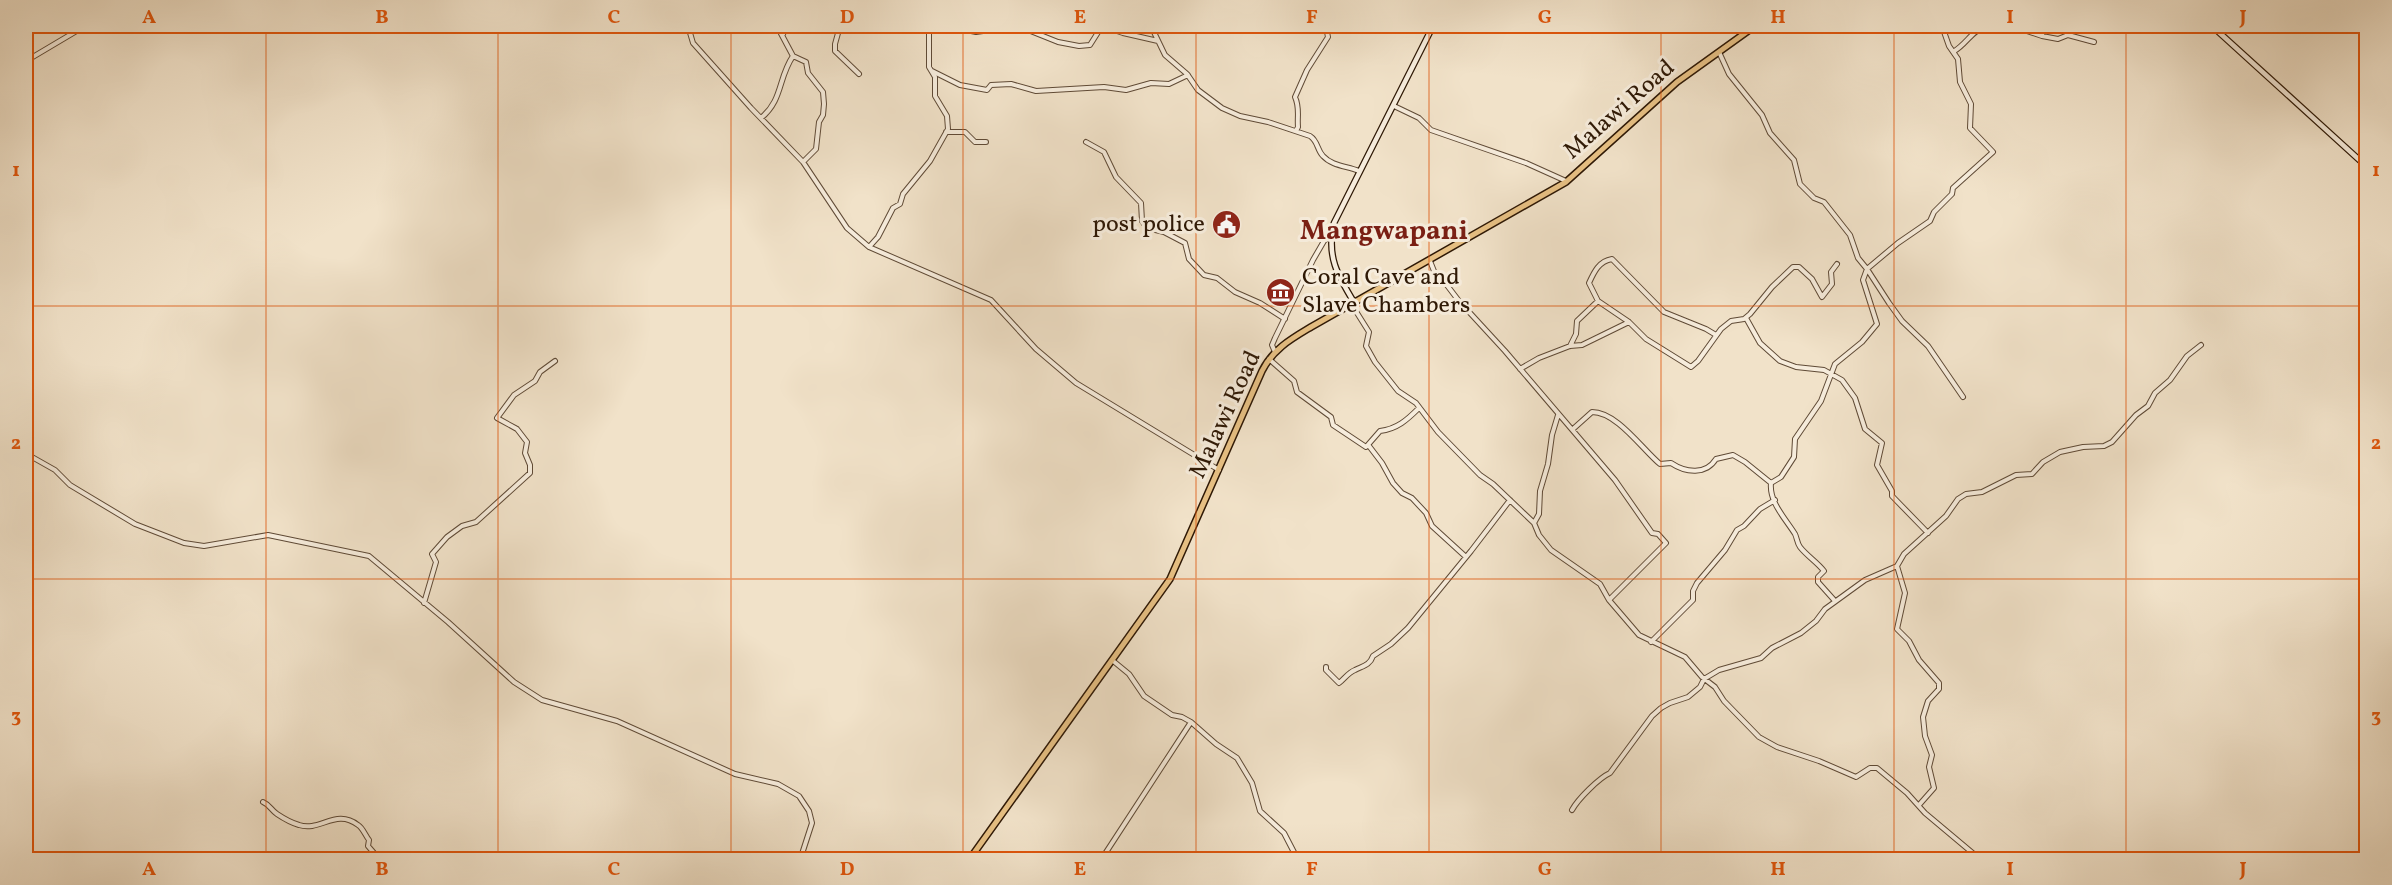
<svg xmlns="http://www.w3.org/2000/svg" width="2392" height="885" font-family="Vollkorn,serif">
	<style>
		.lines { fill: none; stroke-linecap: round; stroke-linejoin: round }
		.street-casing { stroke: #5f4a36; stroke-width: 6 }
		.secondary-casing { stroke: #2e1805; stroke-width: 7 }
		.primary-casing { stroke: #2e1805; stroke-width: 8 }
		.street { stroke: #f6ecdc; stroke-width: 4 }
		.secondary { stroke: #f6ecdc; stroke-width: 4.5 }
		.primary { stroke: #e8c184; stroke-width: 5 }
		.grid { fill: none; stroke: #df560c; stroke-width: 1.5; stroke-opacity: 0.55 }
		.labels { text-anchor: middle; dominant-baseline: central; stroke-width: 6; stroke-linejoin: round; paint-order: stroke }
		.street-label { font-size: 24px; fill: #2e1805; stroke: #f6ecdc }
		.poi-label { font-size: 24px; fill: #2e1805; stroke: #f6ecdc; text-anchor: end }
		.quarter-label { font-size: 27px; font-weight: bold; fill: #7a1f14; stroke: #f6ecdc }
		.neatline { fill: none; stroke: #df560c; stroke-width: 2 }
		.grid-label { font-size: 20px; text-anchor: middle; font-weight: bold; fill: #df560c }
	</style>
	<rect width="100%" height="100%" fill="#f1e2c9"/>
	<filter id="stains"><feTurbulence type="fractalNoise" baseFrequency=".00333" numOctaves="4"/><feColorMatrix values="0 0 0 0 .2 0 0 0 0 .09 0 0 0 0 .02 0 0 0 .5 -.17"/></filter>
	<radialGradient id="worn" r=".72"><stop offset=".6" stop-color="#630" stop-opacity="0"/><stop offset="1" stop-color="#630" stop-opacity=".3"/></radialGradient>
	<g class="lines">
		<defs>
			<path id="street" d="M 688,26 L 693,43 L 751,108 L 803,162 L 847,228 L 869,247 L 991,300 L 1036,349 L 1076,383 L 1219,470
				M 777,26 L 793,56 L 806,62 L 808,73 L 823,92 L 824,104 L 823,115 L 819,122 L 816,149 L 803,162
				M 840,26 L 835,44 L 835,51 L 859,74
				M 948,26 L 976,32 L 1018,26 L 1058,42 L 1079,46 L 1090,45 L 1102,26 L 1123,33 L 1158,41
				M 1151,26 L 1165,55 L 1187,74 L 1198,90 L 1222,108 L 1240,116 L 1268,122 L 1310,136 C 1318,141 1317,150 1323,156 C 1332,166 1347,166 1359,171
				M 2012,26 L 2042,36 L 2058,39 L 2068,35 L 2094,42
				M 783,34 L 787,26
				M 2042,36 L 2043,26
				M 1719,52 L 1729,74 L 1762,115 L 1770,133 L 1794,160 L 1800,184 L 1814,198 L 1824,202 L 1850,235 L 1858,258 L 1867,269 L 1889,303 L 1902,321 L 1928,346 L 1963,397
				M 1953,52 C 1967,44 1972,30 1986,26
				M 26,61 L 85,26
				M 932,71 L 960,85 L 987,90 L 991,85 L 1011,84 L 1036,91 L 1104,87 L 1126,90 L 1151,83 L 1169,84 L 1188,75
				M 1394,106 L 1419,118 L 1431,130 L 1526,163 L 1566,181
				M 761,118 C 783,100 778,78 793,56
				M 1296,131 L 1298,127 C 1297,116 1300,108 1295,97 L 1307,70 L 1328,37 L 1327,32 L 1330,26
				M 946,132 L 965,132 L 975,142 L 986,142
				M 1086,142 L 1104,152 L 1116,177 L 1141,203 L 1142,221 L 1147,228 L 1164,232 L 1185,243 L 1189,259 L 1204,275 L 1217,278 L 1235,292 L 1260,303 L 1285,319
				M 869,247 L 878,237 L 893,208 L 900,204 L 903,194 L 930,161 L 948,129 L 947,116 L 935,96 L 935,77 L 929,67 L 929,26
				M 1430,261 L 1436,276 L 1443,280 L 1459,301 L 1505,351 L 1615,480 L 1652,533 L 1658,534 L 1666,543 L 1609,600
				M 1352,305 L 1369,332 L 1366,346 L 1375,362 L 1398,391 L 1416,403 L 1438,432 L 1480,475 L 1493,484 L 1534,523 L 1539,535 L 1551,550 L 1600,584 L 1609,600 L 1639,635 L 1685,657 L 1702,677 L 1715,687 L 1724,701 L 1759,737 L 1777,747 L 1819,761 L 1856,777 L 1870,768 L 1877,768 L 1907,793 L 1925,813 L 1981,860
				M 1746,318 L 1760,343 L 1780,361 L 1796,367 L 1824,370 L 1842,380 L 1855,398 L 1865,429 L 1882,443 L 1877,465 L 1892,491 L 1892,496 L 1928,533
				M 1716,335 L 1706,329 L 1664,312 L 1612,259 C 1599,261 1594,272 1589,283 L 1598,301 L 1629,322 L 1646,339 L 1691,367 L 1698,361 L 1721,329 L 1731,321 L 1744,319 L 1750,314 L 1772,287 L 1793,267 L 1799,267 L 1812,279 L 1822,297 L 1832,284 L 1831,272 L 1837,264
				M 1570,346 L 1576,334 L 1577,321 L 1598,301
				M 1275,352 L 1272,345 L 1275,338 L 1313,260 L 1324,241 L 1331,235
				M 1269,359 L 1294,381 L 1297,392 L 1331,417 L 1333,425 L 1366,447 L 1380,431 C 1397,429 1407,420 1419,408
				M 1520,369 L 1539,358 L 1570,346 L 1582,345 L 1629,322
				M 1573,429 L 1592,412 C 1617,412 1642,449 1660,464 L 1671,463 C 1686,473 1706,475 1716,459 L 1733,455 L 1745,462 L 1771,483 C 1769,502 1785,518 1795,534 C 1797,538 1797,543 1800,547 C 1807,556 1817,562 1824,571 L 1818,577 L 1818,582 L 1835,601
				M 1369,446 L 1382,463 L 1393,483 L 1402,493 L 1412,498 L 1426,513 L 1432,526 L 1466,557
				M 26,456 L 32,457 L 55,470 L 70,485 L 135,524 L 184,543 L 204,546 L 268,535 L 369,556 L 448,622 L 514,682 L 542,700 L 617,721 L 735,774 L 778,784 L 799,796 L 809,811 L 812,823 L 800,860
				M 1771,483 L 1781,477 L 1794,457 L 1795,439 L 1821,401 L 1835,364 L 1862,342 L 1877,324 L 1863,280 L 1867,269 L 1898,243 L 1930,221 L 1934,212 L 1952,194 L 1953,188 L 1993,152 L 1970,128 L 1971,104 L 1960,82 L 1958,59 L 1949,46 L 1942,26
				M 1534,523 L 1539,514 L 1540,491 L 1548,464 L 1552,435 L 1558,415
				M 1897,566 L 1905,593 L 1897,629 L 1909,641 L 1919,660 L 1939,683 L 1939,689 L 1928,701 L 1923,717 L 1925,736 L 1932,755 L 1929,767 L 1934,788 L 1919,805
				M 424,603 L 436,562 L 432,554 L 447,537 L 462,526 L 476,522 L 530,473 L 530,465 L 525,453 L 527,442 L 517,429 L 497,418 L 514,395 L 535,381 L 540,372 L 555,361
				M 1651,642 L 1693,600 L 1693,591 L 1697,583 L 1725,550 L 1737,530 L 1744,526 L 1760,509 L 1775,500
				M 1112,660 L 1129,674 L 1144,696 L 1172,715 L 1182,717 L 1191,722 L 1216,744 L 1237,758 L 1252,783 L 1260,811 L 1284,833 L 1298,860
				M 1326,667 L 1326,670 L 1339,683 C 1344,679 1349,672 1355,670 C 1363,666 1370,665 1373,656 L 1391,644 L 1408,628 L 1471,551 L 1510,500
				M 263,802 C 270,805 271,810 277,814 C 283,818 292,823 299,825 C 320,832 336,808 358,825 C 363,828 365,835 369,840 L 368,846 L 380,860
				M 1572,810 C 1578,799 1599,778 1610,773 L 1652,716 L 1661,708 L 1670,703 L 1688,697 L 1700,687 L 1704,679 L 1719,670 L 1761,658 L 1772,648 L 1801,633 L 1816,621 L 1825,609 L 1865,580 L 1897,566 L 1904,554 L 1946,516 L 1958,499 L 1966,494 L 1982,492 L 2016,475 L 2032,474 L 2043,462 L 2060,452 L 2083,447 L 2104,446 L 2112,442 L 2136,415 L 2148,406 L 2155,393 L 2170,380 L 2187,356 L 2201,345
				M 1101,860 L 1191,722"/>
			<path id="secondary" d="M 2212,26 L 2366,166
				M 1355,304 C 1338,276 1326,257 1334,223 L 1433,26"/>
			<path id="primary" d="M 969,860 L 1170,579 L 1262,371 C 1273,349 1291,339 1311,327 L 1566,182 L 1677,82 L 1755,26"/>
		</defs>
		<use href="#street" class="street-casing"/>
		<use href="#secondary" class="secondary-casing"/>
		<use href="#primary" class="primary-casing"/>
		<use href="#street" class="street"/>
		<use href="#secondary" class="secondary"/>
		<use href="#primary" class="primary"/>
	</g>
	<path class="grid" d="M 266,26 L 266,860M 498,26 L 498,860M 731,26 L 731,860M 963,26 L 963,860M 1196,26 L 1196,860M 1429,26 L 1429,860M 1661,26 L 1661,860M 1894,26 L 1894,860M 2126,26 L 2126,860M 26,306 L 2366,306M 26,579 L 2366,579"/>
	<defs>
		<symbol id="civic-disc" viewBox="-11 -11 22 22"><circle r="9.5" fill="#8f2418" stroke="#f6ecdc"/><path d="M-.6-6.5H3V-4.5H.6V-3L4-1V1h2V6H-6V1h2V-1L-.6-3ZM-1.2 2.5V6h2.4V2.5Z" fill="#fff"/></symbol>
		<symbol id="museum-disc" viewBox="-11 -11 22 22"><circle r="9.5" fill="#8f2418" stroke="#f6ecdc"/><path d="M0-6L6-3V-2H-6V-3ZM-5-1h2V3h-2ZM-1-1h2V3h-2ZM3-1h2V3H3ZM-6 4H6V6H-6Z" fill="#fff"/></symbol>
	</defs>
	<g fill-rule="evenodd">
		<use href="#civic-disc" x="1210" y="208" width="33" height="33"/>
		<use href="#museum-disc" x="1264" y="276" width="33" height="33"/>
	</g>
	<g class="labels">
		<g class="street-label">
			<text transform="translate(1620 110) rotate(-41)">Malawi Road</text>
			<text transform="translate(1226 415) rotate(-65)">Malawi Road</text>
		</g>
		<g class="poi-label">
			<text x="1205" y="225">post police</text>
			<text x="1302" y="278" text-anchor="start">Coral Cave and<tspan x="1302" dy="28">Slave Chambers</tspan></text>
		</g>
		<g class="quarter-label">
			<text x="1384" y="232">Mangwapani</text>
		</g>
	</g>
	<rect width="2392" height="885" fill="none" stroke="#f1e2c9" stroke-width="66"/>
	<rect x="33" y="33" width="2326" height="819" class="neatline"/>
	<g class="grid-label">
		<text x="149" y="23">A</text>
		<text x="382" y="23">B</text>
		<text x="614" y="23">C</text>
		<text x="847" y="23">D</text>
		<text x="1080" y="23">E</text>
		<text x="1312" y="23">F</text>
		<text x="1545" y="23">G</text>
		<text x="1778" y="23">H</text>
		<text x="2010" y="23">I</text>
		<text x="2243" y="23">J</text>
		<text x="16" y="176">1</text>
		<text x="2376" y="176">1</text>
		<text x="16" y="449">2</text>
		<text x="2376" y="449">2</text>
		<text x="16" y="722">3</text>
		<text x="2376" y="722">3</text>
		<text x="149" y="875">A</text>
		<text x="382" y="875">B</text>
		<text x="614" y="875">C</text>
		<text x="847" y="875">D</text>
		<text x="1080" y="875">E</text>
		<text x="1312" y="875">F</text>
		<text x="1545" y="875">G</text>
		<text x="1778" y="875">H</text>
		<text x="2010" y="875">I</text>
		<text x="2243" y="875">J</text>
	</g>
	<rect width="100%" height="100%" filter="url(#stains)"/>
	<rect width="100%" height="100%" fill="url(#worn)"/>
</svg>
